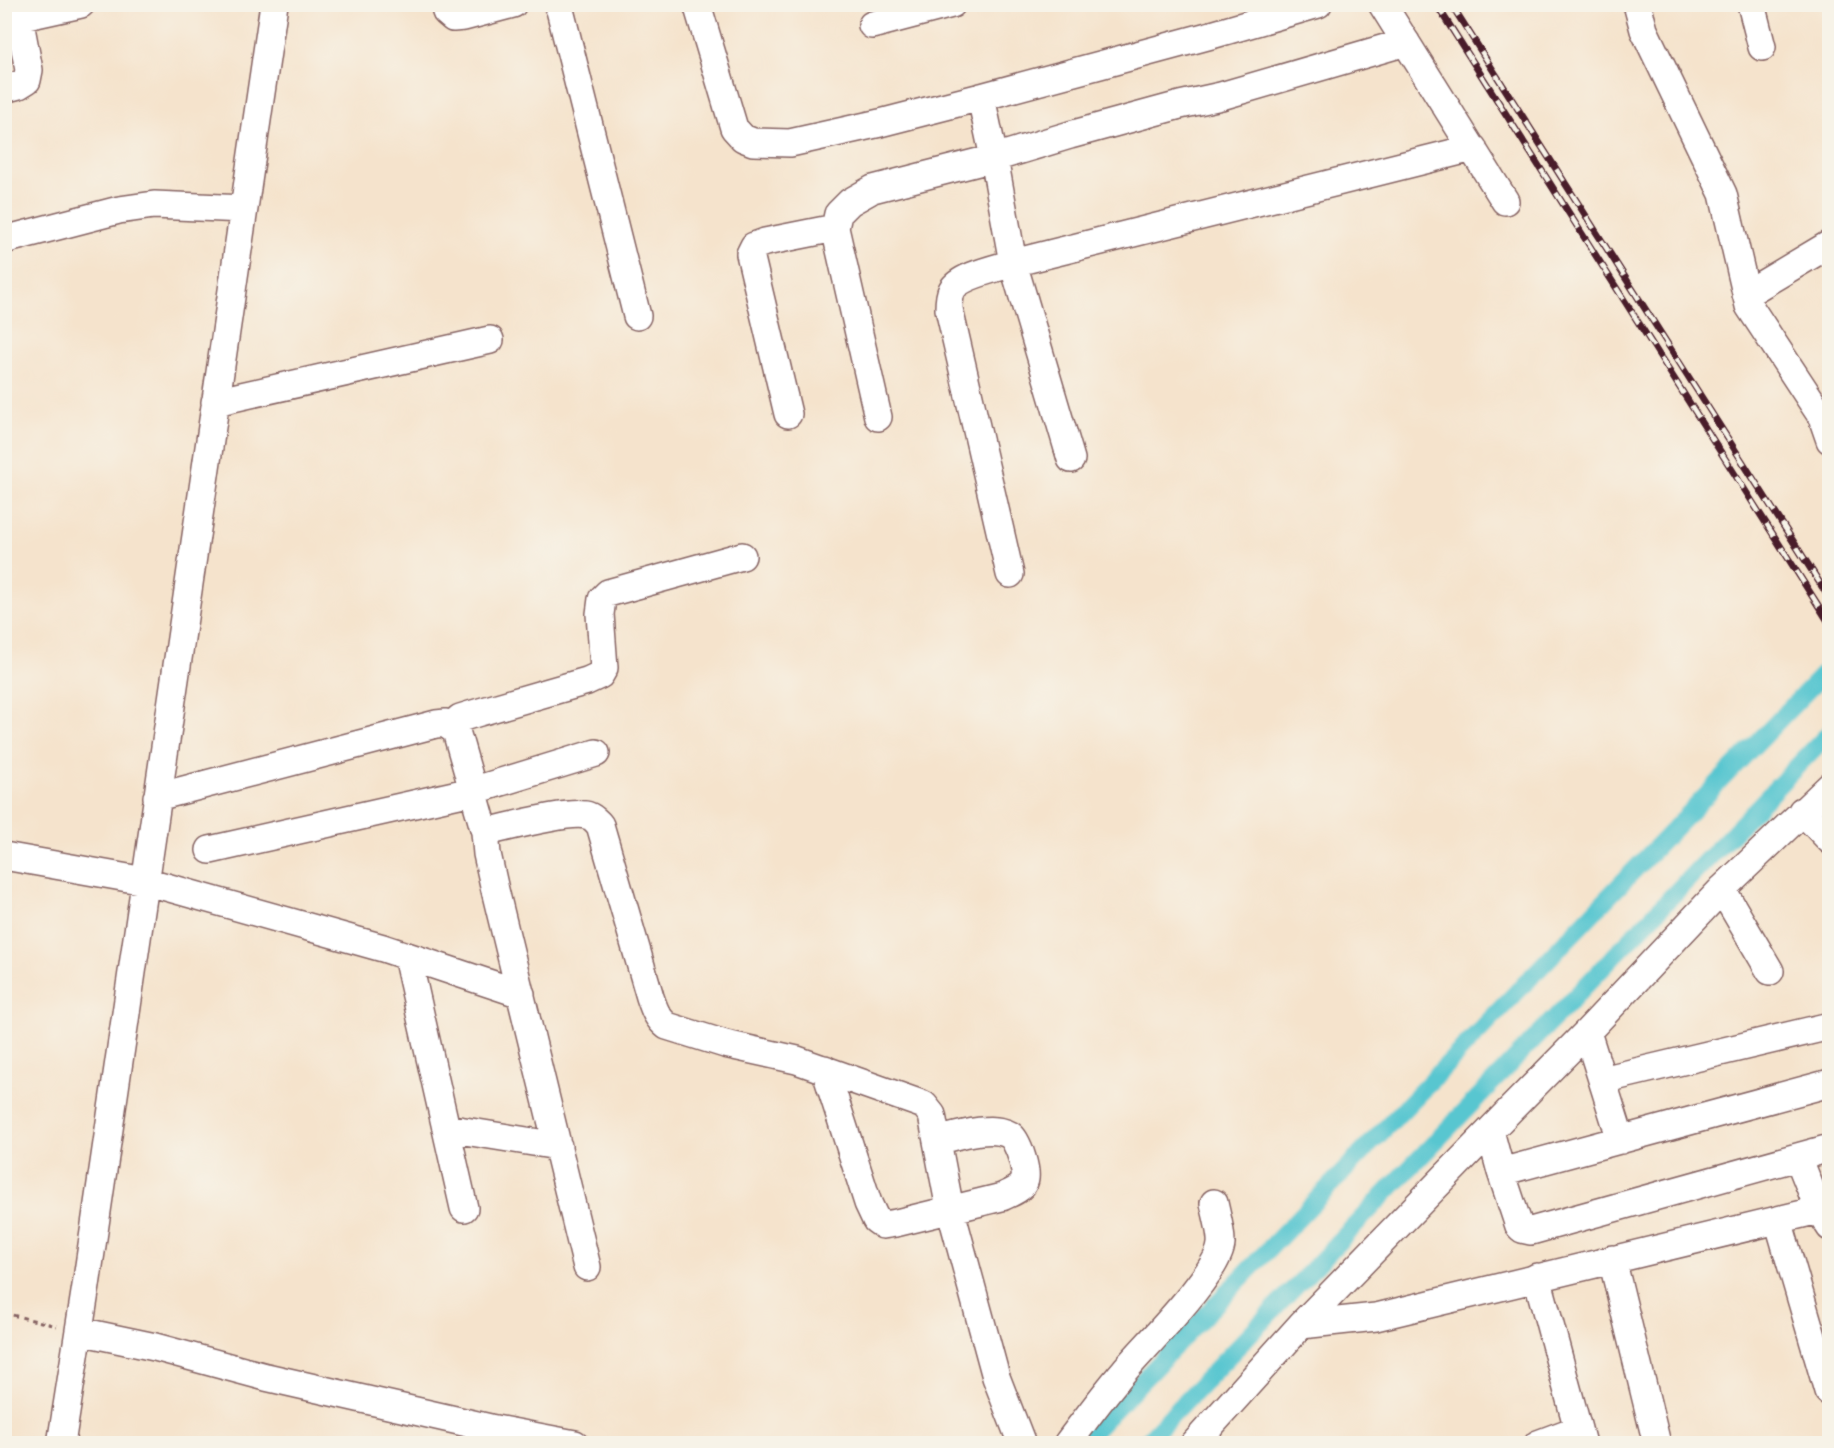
<svg xmlns="http://www.w3.org/2000/svg" width="1834" height="1448" font-family="'EB Garamond',serif">
	<style>
		.lines { fill: none; stroke-linecap: round; stroke-linejoin: round }
		.canal { stroke: #59c6d0; stroke-width: 18 }
		.minor-casing { stroke: #866463; stroke-width: 30 }
		.path { stroke: #866463; stroke-width: 3; stroke-dasharray: 4.5 4.5; stroke-linecap: butt }
		.minor { stroke: #fff; stroke-width: 27 }
		.rail-casing { stroke: #4a1f2b; stroke-width: 7 }
		.rail { stroke: #f7f3e8; stroke-width: 4.5; stroke-dasharray: 14; stroke-linecap: butt }
	</style>
	<rect width="100%" height="100%" fill="#f7f3e8"/>
	<filter id="ink" filterUnits="userSpaceOnUse"><feTurbulence type="fractalNoise" baseFrequency=".0167" numOctaves="2"/><feDisplacementMap in="SourceGraphic" scale="12" xChannelSelector="R" yChannelSelector="G"/><feConvolveMatrix kernelMatrix="1 2 1 2 8 2 1 2 1" color-interpolation-filters="sRGB"/></filter>
	<filter id="wash" filterUnits="userSpaceOnUse"><feTurbulence type="fractalNoise" baseFrequency=".008" numOctaves="4" result="noise"/><feDisplacementMap in="SourceGraphic" scale="24" xChannelSelector="R" yChannelSelector="G"/><feGaussianBlur stdDeviation="1.35" result="paint"/><feColorMatrix in="noise" values="0 0 0 0 0 0 0 0 0 0 0 0 0 0 0 0 0 1.4 0 .05"/><feComposite in="paint" operator="in"/></filter>
	<g filter="url(#wash)">
		<rect width="100%" height="100%" fill="#f5e3cc"/>
		<g class="lines">
			<path class="canal" d="M 1081,1444 L 1830,667
				M 1144,1444 L 1830,732"/>
		</g>
	</g>
	<g filter="url(#ink)">
		<g class="lines">
			<defs>
				<path id="minor" d="M 444,4 L 446,12 L 453,18 L 464,17 L 513,4
					M 557,4 L 560,10 L 637,316
					M 697,4 L 734,128 L 743,138 L 753,142 L 790,143 L 880,123 L 981,97 L 1215,34 L 1318,4
					M 1382,4 L 1505,201
					M 1637,4 L 1644,30 L 1723,194 L 1749,306 L 1822,417 L 1830,440
					M 1751,4 L 1762,47
					M 4,21 L 81,4
					M 872,25 L 952,4
					M 4,89 L 19,85 L 27,80 L 29,70 L 19,17
					M 981,97 L 994,158 L 1013,263 L 1071,459
					M 4,240 L 119,210 L 154,205 L 244,209
					M 1746,294 L 1830,244
					M 215,402 L 490,340
					M 788,414 L 750,254 L 754,246 L 765,242 L 835,228
					M 878,417 L 835,228 L 838,214 L 850,202 L 873,189 L 994,158 L 1070,135 L 1180,105 L 1221,96 L 1406,42
					M 1010,574 L 949,309 C 949,303 949,296 952,290 C 959,276 998,268 1013,263 L 1473,148
					M 450,727 L 460,718 L 473,714 L 587,681 L 600,675 L 604,668 L 600,614 L 602,599 L 608,593 L 742,556
					M 157,797 L 436,724 L 446,723 L 456,731 L 485,832 L 487,854 L 495,890 L 587,1267
					M 1802,811 L 1830,840
					M 485,832 C 506,828 572,809 589,816 C 593,817 597,822 600,825 L 650,997 C 654,1009 657,1018 667,1026 L 725,1044 L 797,1060 L 924,1105 L 932,1115 L 949,1204 L 996,1377 L 1022,1444
					M 210,850 L 472,791 L 596,753
					M 4,856 L 145,881 L 383,948 L 521,994
					M 1722,889 L 1770,971
					M 407,956 L 464,1208
					M 1587,1032 L 1621,1140
					M 825,1069 L 868,1203 L 876,1220 L 883,1225 L 896,1223 L 1002,1197 C 1010,1193 1020,1190 1024,1182 C 1029,1174 1018,1140 1010,1135 C 991,1124 957,1136 937,1141
					M 1602,1080 L 1830,1026
					M 446,1128 L 558,1146
					M 1490,1131 L 1501,1172 L 1830,1083
					M 1798,1157 L 1819,1210 L 1830,1227
					M 1501,1172 L 1519,1226 L 1522,1229 L 1531,1231 L 1830,1148
					M 1778,1220 L 1828,1391
					M 1612,1259 L 1657,1444
					M 1537,1277 L 1582,1444
					M 1301,1325 L 1376,1317 L 1819,1210
					M 79,1331 L 155,1347 L 266,1377 L 490,1428 L 575,1444
					M 61,1444 L 86,1286 L 274,4
					M 1067,1444 C 1086,1419 1104,1394 1124,1371 C 1145,1346 1219,1273 1221,1244 C 1222,1234 1216,1213 1214,1203
					M 1194,1444 L 1301,1325 L 1512,1108 L 1587,1032 L 1722,889 L 1830,786
					M 1538,1444 L 1578,1429"/>
			</defs>
			<use href="#minor" class="minor-casing"/>
			<path class="path" d="M 4,1313 L 57,1326"/>
			<use href="#minor" class="minor"/>
			<defs>
				<path id="rail" d="M 1436,4 L 1830,624
					M 1451,4 L 1830,599"/>
			</defs>
			<use href="#rail" class="rail-casing"/>
			<use href="#rail" class="rail"/>
		</g>
	</g>
	<rect width="1834" height="1448" fill="none" stroke="#f7f3e8" stroke-width="24"/>
</svg>
